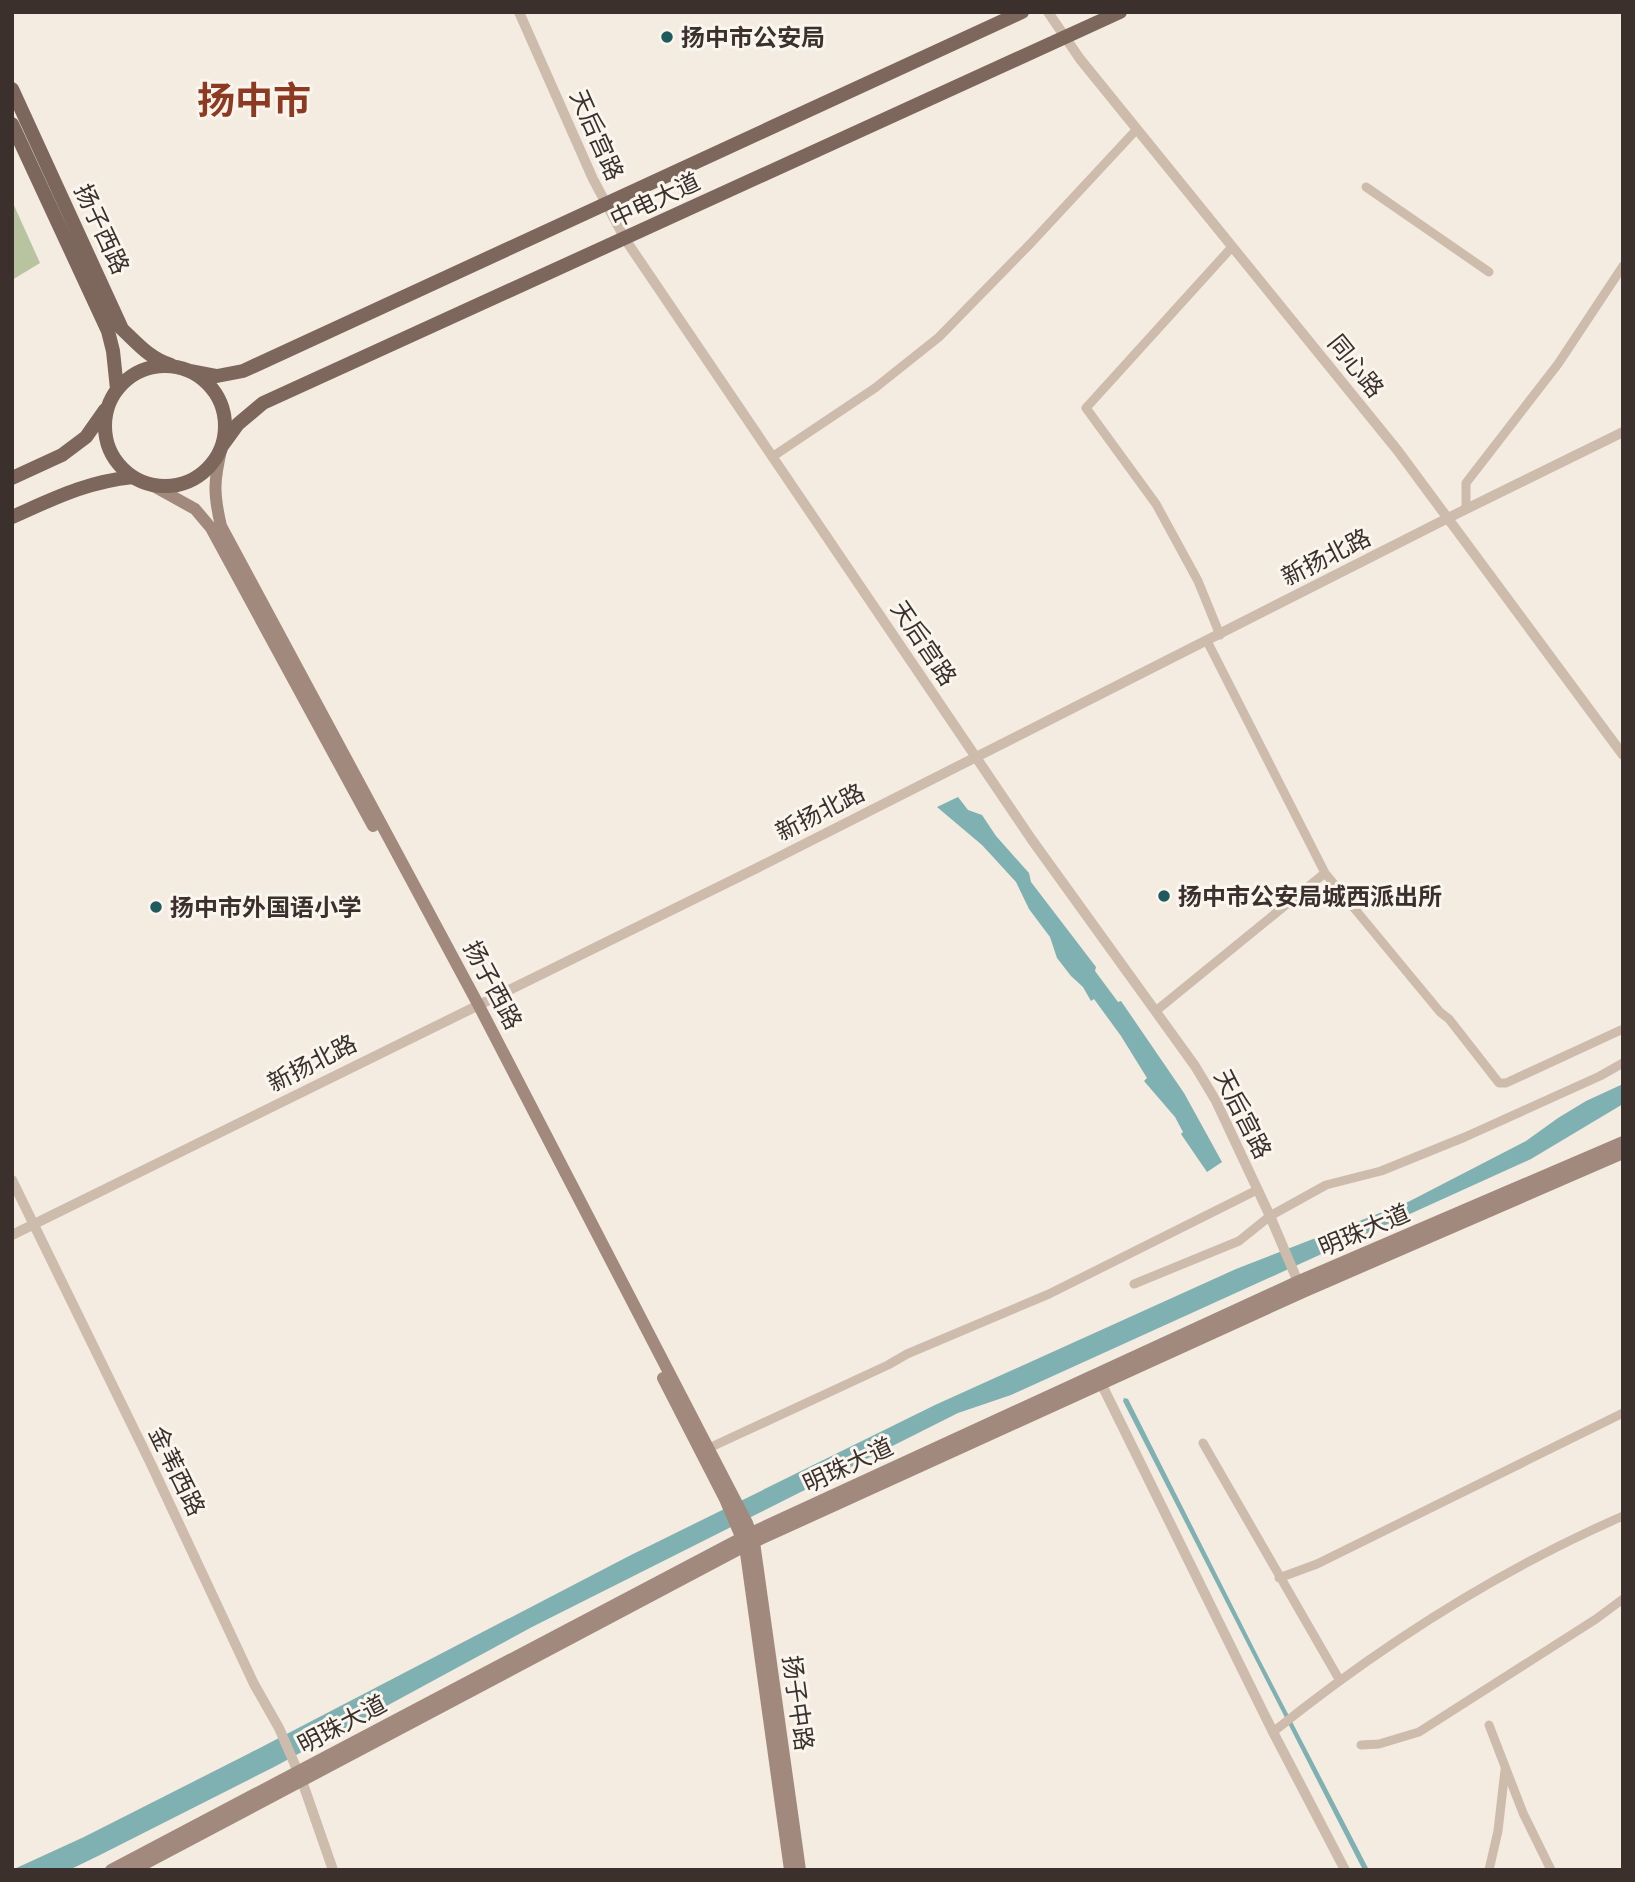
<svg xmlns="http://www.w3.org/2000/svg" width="1635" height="1882" font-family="'Asap Condensed','Noto Sans SC',sans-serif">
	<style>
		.green { fill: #b8c4a0 }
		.water { fill: #7fb0b2 }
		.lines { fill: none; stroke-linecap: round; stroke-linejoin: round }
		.minor { stroke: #cdbbac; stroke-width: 9 }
		.tertiary { stroke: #cdbbac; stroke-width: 10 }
		.secondary { stroke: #a18a7d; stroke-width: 12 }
		.primary { stroke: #7d675c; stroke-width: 14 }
		.poi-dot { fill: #1f5a5e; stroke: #fbf5ee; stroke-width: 2.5 }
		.labels { text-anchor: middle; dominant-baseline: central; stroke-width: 6; stroke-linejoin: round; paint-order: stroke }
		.poi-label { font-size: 24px; font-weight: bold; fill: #3b302b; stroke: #fbf5ee; text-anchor: start }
		.street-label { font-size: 24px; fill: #3b302b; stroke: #fbf5ee }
		.town-label { font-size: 38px; font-weight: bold; fill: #8c3b22; stroke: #fbf5ee }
	</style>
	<rect width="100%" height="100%" fill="#f4ebe1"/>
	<path class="green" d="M 12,201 L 40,263 L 12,280 Z"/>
	<path class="water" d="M 958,797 L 968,810 L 982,815 L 996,836 L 1029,873 L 1031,882 L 1096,967 L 1095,971 L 1118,1002 L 1121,1001 L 1184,1093 L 1222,1162 L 1207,1172 L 1181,1134 L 1183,1132 L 1175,1117 L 1144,1081 L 1147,1078 L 1121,1036 L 1094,999 L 1091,1001 L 1083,987 L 1071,976 L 1057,958 L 1050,937 L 1029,909 L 1016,882 L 982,845 L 937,807 Z
		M 1623,1084 L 1623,1104 L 1531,1159 L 1011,1395 L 958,1413 L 532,1627 L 274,1767 L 98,1856 L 69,1870 L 12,1870 L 84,1837 L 248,1754 L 631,1555 L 935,1405 L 1236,1269 L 1408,1202 L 1526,1141 L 1558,1118 L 1586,1101 Z
		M 1124,1398 L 1128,1399 L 1260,1660 L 1369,1870 L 1363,1870 L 1123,1401 Z"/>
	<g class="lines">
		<path class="minor" d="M 1366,187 L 1489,272
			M 772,457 L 875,388 L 939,337 L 1031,243 L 1137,129
			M 1466,509 L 1466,483 L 1558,364 L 1623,266
			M 1220,635 L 1198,581 L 1156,504 L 1086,408 L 1232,247
			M 1207,641 L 1325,873 L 1440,1012 L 1449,1019 L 1499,1083 L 1506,1083 L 1623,1029
			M 1157,1010 L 1325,873
			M 1134,1284 L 1239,1241 L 1270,1216 L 1326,1185 L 1381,1171 L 1465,1137 L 1600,1076 L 1623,1063
			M 1203,1443 L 1339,1679
			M 709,1448 L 888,1365 L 907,1354 L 1049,1294 L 1257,1190
			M 1279,1578 L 1317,1564 L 1623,1413
			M 1489,1725 L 1523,1813 L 1551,1870
			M 1273,1732 C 1380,1646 1497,1571 1623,1516
			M 1361,1745 L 1379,1744 L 1419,1732 L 1596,1619 L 1623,1599
			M 1489,1870 L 1498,1831 L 1505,1770"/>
		<path class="tertiary" d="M 519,12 L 593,179 L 625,239 L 1032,840 L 1195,1066 L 1216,1101 L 1270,1216 L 1301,1289
			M 1048,12 L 1080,59 L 1398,451 L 1623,755
			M 12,1180 L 151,1464 L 254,1684 L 279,1728 L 302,1781 L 333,1870
			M 12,1235 L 759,867 L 1448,518 L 1623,432
			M 1099,1379 L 1273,1732 L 1345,1870"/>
		<path class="secondary" d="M 222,446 C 214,480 213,492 221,526 L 478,1004 L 747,1523 L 754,1542 L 800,1870
			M 150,484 L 195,509 L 211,528 L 373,826
			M 663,1378 L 725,1499 L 745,1546 L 790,1870
			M 111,1870 L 751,1533 L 1299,1281 L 1623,1142
			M 133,1870 L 745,1546 L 1303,1292 L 1623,1153"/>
		<path class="primary" d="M 12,89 L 122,329 C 137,343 150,359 171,365
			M 12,124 L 108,331 L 113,351 L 117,389
			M105 426a60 60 0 1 1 120 0a60 60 0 1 1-120 0Z
			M 191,371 L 217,376 L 243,371 L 1022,12
			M 222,446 L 238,424 L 263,403 L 1120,12
			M 12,478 L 62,455 L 86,437 L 105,410
			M 12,517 C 55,498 86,482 133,477"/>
	</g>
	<g class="poi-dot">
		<circle cx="667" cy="37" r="7"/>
		<circle cx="1164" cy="896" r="7"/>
		<circle cx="156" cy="907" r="7"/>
	</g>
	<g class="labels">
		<g class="poi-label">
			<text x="681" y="37">扬中市公安局</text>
			<text x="1178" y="896">扬中市公安局城西派出所</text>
			<text x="170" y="907">扬中市外国语小学</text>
		</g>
		<g class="street-label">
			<text transform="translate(597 135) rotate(66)">天后宫路</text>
			<text transform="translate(655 200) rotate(-25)">中电大道</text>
			<text transform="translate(102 229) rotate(65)">扬子西路</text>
			<text transform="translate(1356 366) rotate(51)">同心路</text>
			<text transform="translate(1326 557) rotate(-27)">新扬北路</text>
			<text transform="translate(924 643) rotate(56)">天后宫路</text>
			<text transform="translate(820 812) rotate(-27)">新扬北路</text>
			<text transform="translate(493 985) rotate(62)">扬子西路</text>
			<text transform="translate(312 1063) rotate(-27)">新扬北路</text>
			<text transform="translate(1243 1114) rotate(63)">天后宫路</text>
			<text transform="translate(1364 1230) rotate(-23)">明珠大道</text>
			<text transform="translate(848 1465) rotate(-25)">明珠大道</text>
			<text transform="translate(177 1471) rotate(64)">金苇西路</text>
			<text transform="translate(798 1703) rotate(82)">扬子中路</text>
			<text transform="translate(342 1724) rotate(-28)">明珠大道</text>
		</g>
		<g class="town-label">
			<text x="254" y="100">扬中市</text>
		</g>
	</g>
	<rect width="1635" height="1882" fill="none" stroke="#3b302b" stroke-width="28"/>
</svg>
